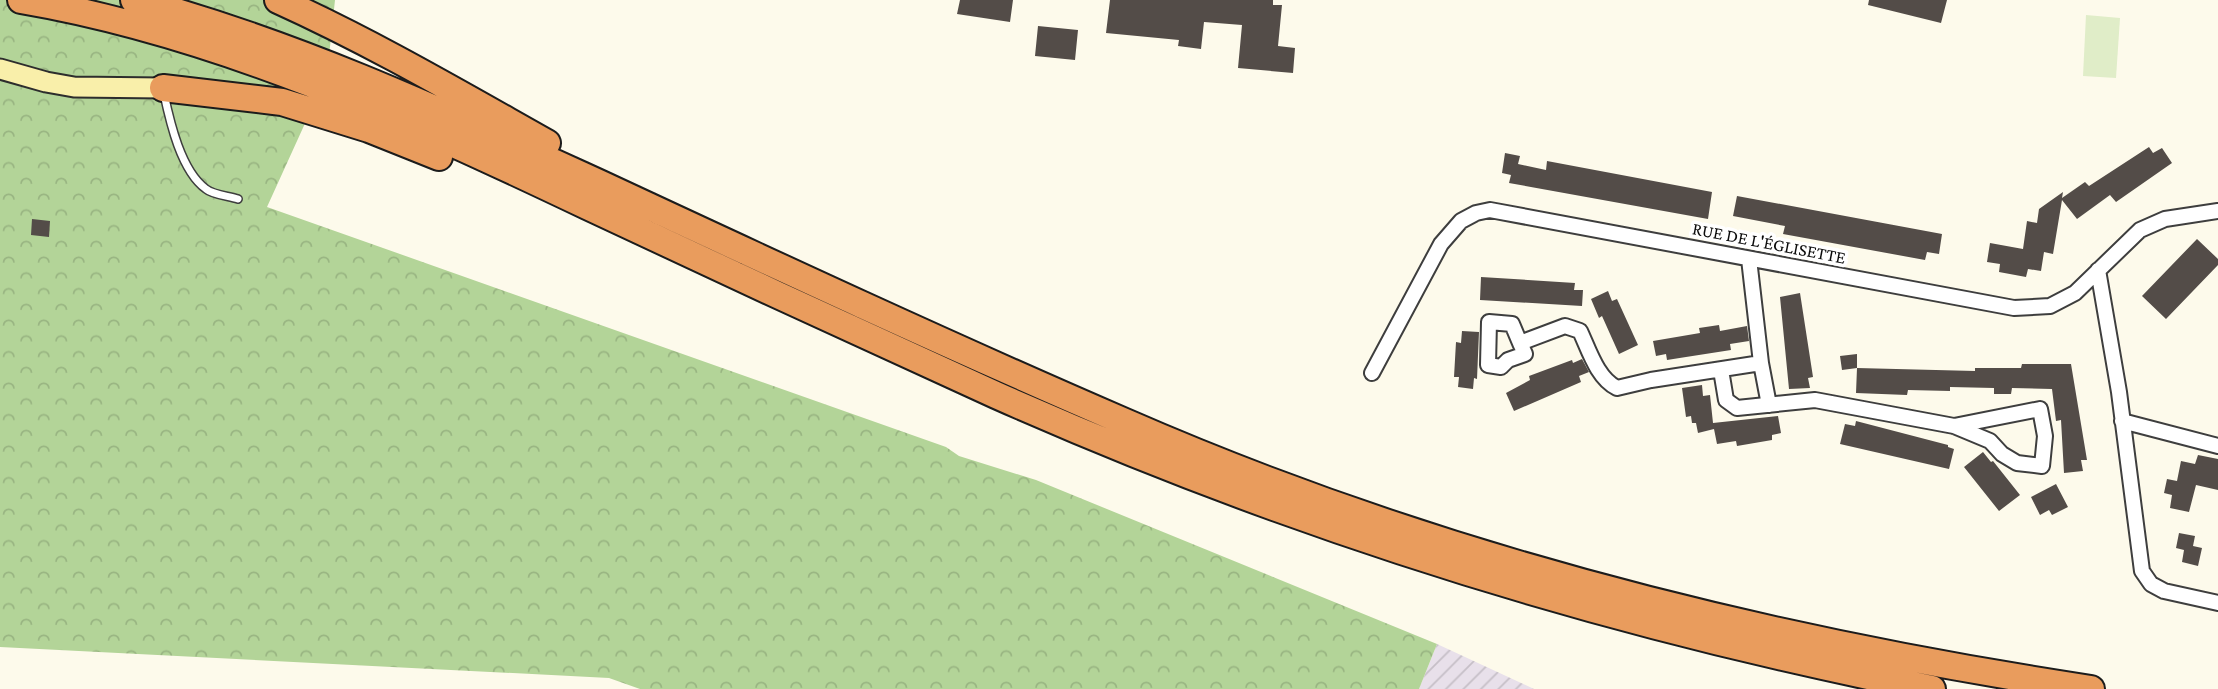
<svg xmlns="http://www.w3.org/2000/svg" width="2218" height="689" font-family="'Crimson Pro',serif">
	<style>
		.industrial { fill: url(#industrial-furrows) }
		.forest { fill: url(#forest-crowns) }
		.pitch { fill: #e0edc8 }
		.building { fill: #534c48 }
		.lines { fill: none; stroke-linecap: round; stroke-linejoin: round }
		.service-casing { stroke: #3e3e3e; stroke-width: 10 }
		.minor-casing { stroke: #3e3e3e; stroke-width: 18 }
		.secondary-casing { stroke: #2d2d2d; stroke-width: 23 }
		.motorway-casing { stroke: #1c1c1c; stroke-width: 30 }
		.service { stroke: #fff; stroke-width: 7 }
		.minor { stroke: #fff; stroke-width: 14 }
		.secondary { stroke: #f9efaa; stroke-width: 19 }
		.motorway { stroke: #e99c5d; stroke-width: 26 }
		.labels { text-anchor: middle; dominant-baseline: central; stroke-width: 7; stroke-linejoin: round; paint-order: stroke }
		.street-label { font-size: 18px; fill: #0b0b0b; stroke: #fff }
	</style>
	<defs>
		<pattern id="industrial-furrows" width="10" height="10" patternUnits="userSpaceOnUse" patternTransform="scale(1.75)"><rect width="10" height="10" fill="#e8e0ea"/><path d="M-1 1l2-2M0 10L10 0M9 11l2-2" fill="none" stroke="#c6bfc7"/></pattern>
		<pattern id="forest-crowns" width="20" height="18" patternUnits="userSpaceOnUse" patternTransform="scale(1.75)"><rect width="20" height="18" fill="#b3d498"/><path d="M2 6a3 3 0 1 1 6 0M12 15a3 3 0 1 1 6 0" fill="none" stroke="#99b582"/></pattern>
	</defs>
	<rect width="100%" height="100%" fill="#fdfaeb"/>
	<path class="industrial" d="M 1437,644 L 1534,689 L 1419,689 Z"/>
	<path class="forest" d="M 0,0 L 335,0 L 327,75 L 267,207 L 946,447 L 959,456 L 1036,480 L 1437,644 L 1419,689 L 640,689 L 609,678 L 0,647 Z"/>
	<path class="pitch" d="M 2086,15 L 2120,18 L 2116,78 L 2083,76 Z"/>
	<path class="building" d="M 960,0 L 1013,0 L 1010,22 L 957,14 Z
		M 1110,0 L 1273,0 L 1273,5 L 1282,5 L 1278,46 L 1295,48 L 1293,73 L 1238,68 L 1242,25 L 1204,22 L 1201,49 L 1178,46 L 1179,40 L 1106,33 Z
		M 1869,0 L 1947,0 L 1941,23 L 1868,5 Z
		M 1038,26 L 1078,30 L 1075,60 L 1035,56 Z
		M 2149,147 L 2153,153 L 2162,148 L 2172,163 L 2116,202 L 2110,195 L 2077,219 L 2062,200 L 2053,254 L 2044,252 L 2041,271 L 2028,269 L 2026,277 L 1999,272 L 2000,264 L 1987,262 L 1990,243 L 2023,249 L 2027,221 L 2037,223 L 2039,209 L 2063,192 L 2062,198 L 2085,182 L 2089,186 Z
		M 1505,153 L 1520,156 L 1518,164 L 1546,170 L 1547,161 L 1712,192 L 1708,219 L 1509,183 L 1511,175 L 1502,173 Z
		M 1737,196 L 1942,234 L 1939,254 L 1927,252 L 1925,260 L 1783,234 L 1785,226 L 1733,216 Z
		M 32,219 L 50,221 L 49,237 L 31,235 Z
		M 2197,239 L 2218,259 L 2218,265 L 2166,319 L 2142,296 Z
		M 1481,277 L 1575,283 L 1574,290 L 1583,290 L 1582,306 L 1480,300 Z
		M 1608,291 L 1612,301 L 1617,299 L 1638,345 L 1619,354 L 1602,316 L 1599,318 L 1591,299 Z
		M 1800,293 L 1813,377 L 1808,378 L 1810,388 L 1789,389 L 1780,297 Z
		M 1719,325 L 1720,331 L 1747,326 L 1749,341 L 1730,344 L 1731,350 L 1686,357 L 1667,360 L 1666,354 L 1656,356 L 1653,341 L 1700,333 L 1699,328 Z
		M 1462,331 L 1479,332 L 1477,379 L 1474,378 L 1473,389 L 1458,387 L 1459,377 L 1454,377 L 1456,342 L 1461,343 Z
		M 1857,354 L 1857,368 L 1842,370 L 1840,356 Z
		M 1582,359 L 1589,372 L 1579,376 L 1581,382 L 1514,411 L 1506,393 L 1530,380 L 1529,376 L 1572,360 L 1573,363 Z
		M 2022,364 L 2071,364 L 2087,460 L 2081,460 L 2083,471 L 2064,473 L 2061,420 L 2056,421 L 2052,389 L 2012,388 L 2011,394 L 1994,394 L 1994,388 L 1950,387 L 1950,391 L 1908,390 L 1907,395 L 1856,393 L 1857,368 L 1975,371 L 1975,368 L 2021,368 Z
		M 1702,385 L 1703,396 L 1710,395 L 1713,423 L 1778,416 L 1781,433 L 1772,435 L 1772,440 L 1737,446 L 1736,441 L 1717,444 L 1714,429 L 1698,433 L 1696,423 L 1692,423 L 1691,416 L 1686,417 L 1682,388 Z
		M 1856,421 L 1948,445 L 1948,447 L 1954,449 L 1949,469 L 1840,444 L 1845,424 L 1855,426 Z
		M 1983,452 L 1991,462 L 1993,461 L 2020,495 L 1999,511 L 1964,467 Z
		M 2198,455 L 2218,459 L 2218,490 L 2196,485 L 2189,512 L 2170,508 L 2172,495 L 2164,493 L 2167,479 L 2177,481 L 2181,461 L 2195,464 Z
		M 2056,484 L 2068,507 L 2052,515 L 2049,510 L 2040,515 L 2031,497 Z
		M 2179,533 L 2195,536 L 2193,546 L 2202,548 L 2198,566 L 2182,562 L 2184,550 L 2176,548 Z"/>
	<g class="lines">
		<defs>
			<path id="service" d="M 164,94 C 170,122 181,171 206,189 C 213,195 229,196 238,199"/>
			<path id="minor" d="M 1749,259 L 1761,363 L 1769,405
				M 2098,270 L 2119,392 L 2142,571 L 2151,584 L 2164,591 L 2218,603
				M 1520,343 L 1512,324 L 1489,322 L 1488,365 L 1501,367 L 1508,360 L 1525,354 L 1520,343 L 1565,326 L 1580,331 C 1589,350 1597,378 1617,388 L 1651,380 L 1761,363
				M 1721,370 L 1726,400 L 1737,408 L 1815,400 L 1954,426 L 1990,441 L 2002,454 L 2017,463 L 2042,466 L 2045,436 L 2040,409 L 1954,426
				M 1372,373 L 1441,244 L 1461,221 L 1476,213 L 1490,210 L 2014,308 L 2050,306 L 2075,293 L 2140,230 L 2165,219 L 2218,211
				M 2122,421 L 2218,446"/>
			<path id="secondary" d="M 0,69 L 46,82 L 74,87 L 163,88"/>
			<path id="motorway" d="M 21,0 C 220,34 406,120 587,206 C 723,270 859,333 996,395 C 1299,530 1607,625 1932,689
				M 134,0 C 296,43 448,114 601,184 C 775,265 949,346 1125,422 C 1432,556 1761,639 2091,689
				M 278,0 C 371,42 458,93 547,143
				M 163,88 L 282,102 L 369,129 L 439,157"/>
		</defs>
		<use href="#service" class="service-casing"/>
		<use href="#minor" class="minor-casing"/>
		<use href="#secondary" class="secondary-casing"/>
		<use href="#motorway" class="motorway-casing"/>
		<use href="#service" class="service"/>
		<use href="#minor" class="minor"/>
		<use href="#secondary" class="secondary"/>
		<use href="#motorway" class="motorway"/>
	</g>
	<g class="labels">
		<g class="street-label">
			<text transform="translate(1769 243) rotate(11)">RUE DE L'ÉGLISETTE</text>
		</g>
	</g>
</svg>
